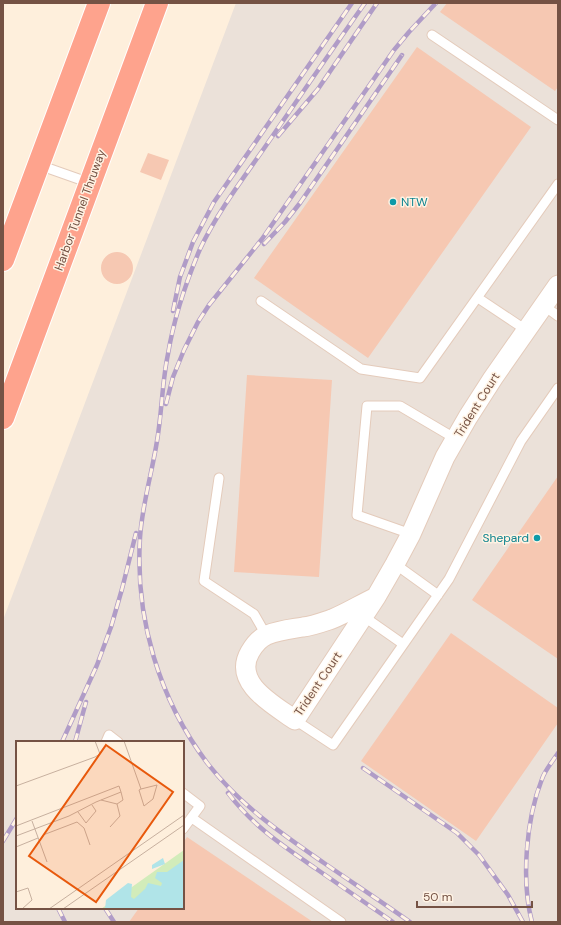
<svg xmlns="http://www.w3.org/2000/svg" width="561" height="925" font-family="'DM Sans',sans-serif">
	<style>
		.industrial { fill: #ebe1d9; fill-rule: evenodd }
		.building { fill: #f6c8b2 }
		.lines { fill: none; stroke-linecap: round; stroke-linejoin: round }
		.lane-casing { stroke: #e4cbbb; stroke-width: 11 }
		.street-casing { stroke: #e4cbbb; stroke-width: 21 }
		.highway-casing { stroke: #fff; stroke-width: 24 }
		.lane { stroke: #fff; stroke-width: 9 }
		.street { stroke: #fff; stroke-width: 19 }
		.highway { stroke: #fea38d; stroke-width: 22 }
		.rail-casing { stroke: #b09cc7; stroke-width: 4.5 }
		.rail { stroke: #fff3e4; stroke-width: 3; stroke-dasharray: 9; stroke-linecap: butt }
		.culture-dot { fill: #0f9aa8; stroke: #fff3e4; stroke-width: 1.5 }
		.labels { text-anchor: middle; dominant-baseline: central; stroke-width: 3; stroke-linejoin: round; paint-order: stroke }
		.culture-label { font-size: 12px; fill: #0d838f; stroke: #fff3e4; text-anchor: start }
		.street-label { font-size: 12px; fill: #755244; stroke: #fff3e4 }
		.inset-road { fill: none; stroke: #c7b09f; stroke-width: 1 }
		.view { fill: #e8590c; fill-opacity: 0.15; stroke: #e8590c; stroke-width: 2 }
		.inset-edge { fill: none; stroke: #755244; stroke-width: 2 }
	</style>
	<rect width="100%" height="100%" fill="#feefdc"/>
	<path class="industrial" d="M 236,3 L 558,3 L 558,922 L 3,922 L 3,620 ZM 17,742 L 183,742 L 183,908 L 17,908 Z"/>
	<path class="building" d="M 447,3 L 558,3 L 558,87 L 555,91 L 440,12 Z
		M 417,47 L 531,127 L 368,358 L 254,278 Z
		M 148,153 L 169,160 L 161,180 L 140,172 Z
		M101 268a16 16 0 1 1 32 0a16 16 0 1 1-32 0Z
		M 247,375 L 332,380 L 319,577 L 234,572 Z
		M 558,476 L 558,659 L 472,600 Z
		M 451,633 L 558,708 L 558,723 L 476,841 L 361,761 Z
		M 187,837 L 313,922 L 129,922 L 139,908 L 183,908 L 183,843 Z"/>
	<g class="lines">
		<defs>
			<path id="lane" d="M 432,35 L 558,120
				M 39,165 L 90,183
				M 478,298 L 526,330
				M 261,301 L 361,369 L 420,378 L 558,184
				M 543,305 L 558,316
				M 219,478 L 204,581 L 254,614 L 266,635
				M 411,534 L 357,515 L 367,406 L 400,406 L 456,439
				M 395,564 L 438,595
				M 363,616 L 403,644
				M 295,720 L 333,745 L 449,579 L 521,441 L 558,388
				M 106,742 L 109,735 L 118,742
				M 183,793 L 200,806 L 183,829
				M 192,818 L 341,922"/>
			<path id="street" d="M 376,597 C 361,604 347,613 332,619 C 323,622 312,626 303,627 C 291,629 279,630 267,635 C 260,638 254,645 250,652 C 232,683 274,705 295,720 L 376,597 L 395,564 L 411,534 L 445,457 L 468,417 L 493,378 L 558,285"/>
			<path id="highway" d="M 3,260 L 99,3
				M 3,418 L 157,3"/>
		</defs>
		<use href="#lane" class="lane-casing"/>
		<use href="#street" class="street-casing"/>
		<use href="#highway" class="highway-casing"/>
		<use href="#lane" class="lane"/>
		<use href="#street" class="street"/>
		<use href="#highway" class="highway"/>
		<defs>
			<path id="rail" d="M 365,3 C 331,51 298,99 265,147 C 242,180 217,213 200,249 C 186,282 174,318 168,354 C 162,382 162,412 157,441 C 152,473 142,505 140,538 C 135,618 159,700 208,764 C 241,806 281,833 324,863 C 353,883 382,902 410,922
				M 278,136 L 318,89 L 377,3
				M 264,244 L 285,222 L 300,203 L 402,55
				M 173,311 L 180,277 L 193,242 L 214,202 L 352,3
				M 166,404 L 173,377 L 184,350 L 198,322 L 209,305 L 262,239 L 394,50 L 409,32 L 436,3
				M 62,742 L 97,665 L 111,627 L 122,589 L 136,533
				M 75,742 L 86,702
				M 363,768 L 457,833 L 479,855 L 508,895 L 523,922
				M 228,793 C 253,826 283,846 315,868 C 341,886 367,904 393,922
				M 3,841 L 17,818
				M 58,908 L 65,922
				M 105,908 L 114,922
				M 532,922 C 521,881 526,819 542,779 C 545,770 553,761 558,753"/>
		</defs>
		<use href="#rail" class="rail-casing"/>
		<use href="#rail" class="rail"/>
	</g>
	<g class="culture-dot">
		<circle cx="393" cy="202" r="4"/>
		<circle cx="537" cy="538" r="4"/>
	</g>
	<g class="labels">
		<g class="culture-label">
			<text x="401" y="202">NTW</text>
			<text x="529" y="538" text-anchor="end">Shepard</text>
		</g>
		<g class="street-label">
			<text transform="translate(80 210) rotate(-70)">Harbor Tunnel Thruway</text>
			<text transform="translate(477 405) rotate(-58)">Trident Court</text>
			<text transform="translate(318 684) rotate(-56)">Trident Court</text>
		</g>
	</g>
	<g transform="translate(16 741)">
		<rect width="168" height="168" fill="#feefdc"/>
		<path d="M 168,109 L 168,168 L 85,168 Z" fill="#d2ecba"/>
		<path d="M 147,117 L 149,123 L 136,128 L 136,124 ZM 168,119 L 168,168 L 89,168 L 90,159 L 112,142 L 116,143 L 115,156 L 118,158 L 129,148 L 132,142 L 145,145 L 146,142 L 139,137 L 141,131 L 151,131 Z" fill="#b0e4e8"/>
		<path class="inset-road" d="M 108,0 L 125,48 L 123,49 L 128,65 L 137,58 L 141,44 L 125,48M 0,45 L 79,16 L 84,13 L 79,0M 62,71 L 70,82 L 80,70 L 76,64M 16,80 L 31,121M 0,85 L 103,45 L 105,51M 94,86 L 104,75 L 101,63M 27,94 L 61,81 L 68,87 L 74,104M 0,95 L 53,75 L 80,61 L 105,51 L 107,59 L 101,63 L 85,59M 0,106 L 22,97M 0,151 L 12,147 L 16,159 L 6,168M 33,168 L 168,74M 47,168 L 168,84"/>
		<path class="view" d="M 90,4 L 157,51 L 80,161 L 13,115 Z"/>
		<rect width="168" height="168" class="inset-edge"/>
	</g>
	<rect width="561" height="925" fill="none" stroke="#755244" stroke-width="8"/>
	<path d="M417 901v6h115v-6" fill="none" stroke="#755244" stroke-width="2"/>
	<text x="423" y="901" font-size="12" fill="#755244" stroke="#fff3e4" stroke-width="3" paint-order="stroke">50 m</text>
</svg>
